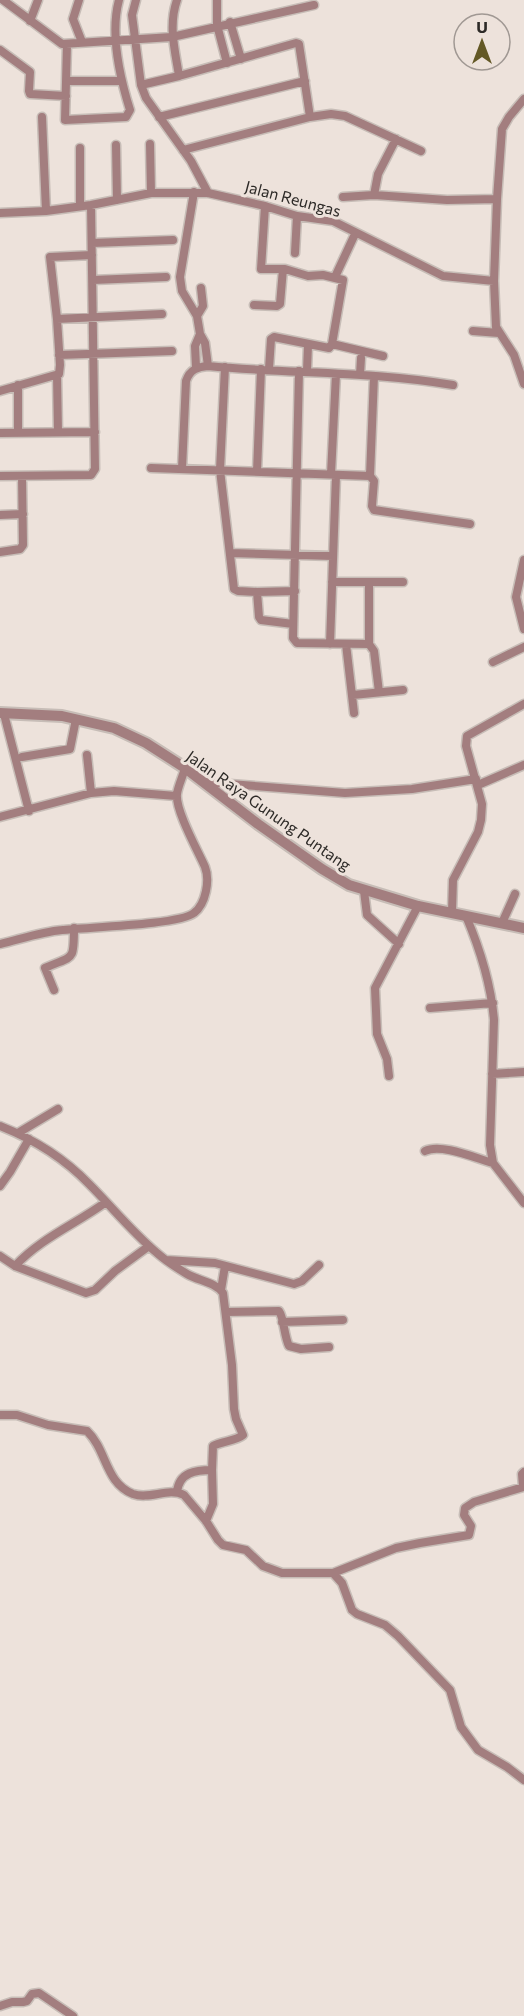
<svg xmlns="http://www.w3.org/2000/svg" width="524" height="2016" font-family="Commissioner,sans-serif">
	<style>
		.lines { fill: none; stroke-linecap: round; stroke-linejoin: round }
		.minor-casing { stroke: #c7bdb7; stroke-width: 11 }
		.tertiary-casing { stroke: #c7bdb7; stroke-width: 14 }
		.minor { stroke: #a37e7f; stroke-width: 8 }
		.tertiary { stroke: #a37e7f; stroke-width: 10 }
		.labels { text-anchor: middle; dominant-baseline: central; stroke-width: 6; stroke-linejoin: round; paint-order: stroke }
		.street-label { font-size: 16px; fill: #2d2a27; stroke: #ede2db }
	</style>
	<rect width="100%" height="100%" fill="#ede2db"/>
	<g class="lines">
		<defs>
			<path id="minor" d="M 3,0 L 62,44 L 172,37 L 314,5
				M 79,0 L 73,19 L 82,42
				M 136,0 L 132,15 L 141,85 L 146,98 L 191,161 L 208,193
				M 177,0 C 168,26 175,50 179,76
				M 217,0 L 217,25 L 227,63
				M 30,21 L 38,0
				M 230,22 L 241,59
				M 67,44 L 65,120 L 126,117 L 130,110 C 120,78 110,33 119,0
				M 0,50 L 30,72 L 29,91 L 30,94 L 66,96
				M 66,81 L 121,81
				M 141,85 L 179,76 L 296,43 L 299,44 L 310,117 L 183,150
				M 524,99 L 509,117 L 502,129 L 497,199 L 494,281 L 496,327 L 514,355 L 524,384
				M 42,117 L 46,211
				M 159,117 L 305,81
				M 310,117 L 331,114 L 345,116 L 421,151
				M 150,144 L 151,193
				M 116,145 L 117,200
				M 194,192 L 180,277 L 182,291 L 197,316 L 200,334 L 205,343 L 208,366
				M 374,195 L 378,174 L 396,139
				M 343,197 L 374,195 L 447,200 L 497,199
				M 80,206 L 80,148
				M 265,206 L 261,269 L 285,269 L 308,276 L 323,275 L 343,280 L 332,344
				M 0,213 L 46,211 L 91,205 L 151,193 L 208,193 L 265,206 L 297,216 L 333,221 L 443,276 L 494,281
				M 92,243 L 173,240
				M 295,253 L 297,216
				M 335,277 L 355,234
				M 93,280 L 166,277
				M 254,305 L 277,306 L 280,304 L 283,269
				M 197,316 L 203,306 L 201,288
				M 57,319 L 162,314
				M 473,331 L 499,333
				M 59,355 L 172,351
				M 196,367 L 195,346 L 200,334
				M 225,367 L 220,470 L 234,589 L 238,591 L 257,592 L 259,617 L 261,620 L 293,624
				M 269,369 L 271,339 L 274,337 L 329,348 L 332,344 L 383,356
				M 299,371 L 293,638 L 297,643 L 369,644 L 369,582
				M 307,371 L 308,345
				M 57,375 L 58,432
				M 360,375 L 361,358
				M 374,376 L 370,476 L 374,481 L 372,506 L 374,510 L 470,524
				M 18,385 L 18,432
				M 0,391 L 59,374 L 60,365 L 57,319 L 50,257 L 92,255
				M 0,433 L 95,432
				M 151,468 L 370,476
				M 182,469 L 186,381 C 190,369 198,367 208,366 C 290,374 372,371 453,385
				M 257,472 L 261,369
				M 331,474 L 336,374
				M 0,476 L 91,475 L 95,469 L 91,205
				M 0,515 L 23,514
				M 0,552 L 20,549 L 23,545 L 22,476
				M 230,553 L 333,556
				M 524,560 L 516,597 L 524,629
				M 332,582 L 403,582
				M 257,592 L 295,591
				M 330,644 L 336,475
				M 346,644 L 354,713
				M 369,644 L 374,651 L 379,692
				M 493,662 L 524,647
				M 353,695 L 403,690
				M 4,714 L 29,811
				M 87,755 L 91,793
				M 22,757 L 70,749 L 76,719
				M 204,782 L 345,793 L 412,789 L 476,779
				M 478,785 L 524,765
				M 0,817 L 91,793 L 114,791 L 176,796
				M 364,891 L 367,915 L 399,944
				M 452,912 L 453,880 L 478,832 L 481,820 L 482,804 L 466,746 L 467,736 L 524,704
				M 466,916 C 480,949 491,984 494,1020 L 490,1145 L 493,1163 L 524,1203
				M 502,923 L 515,894
				M 0,944 C 21,939 41,932 62,930 C 87,927 179,925 194,913 C 206,904 210,880 205,867 C 198,851 175,810 177,794 C 178,786 183,776 185,768
				M 54,990 L 45,968 C 73,955 74,963 74,928
				M 430,1008 L 493,1003
				M 492,1074 L 524,1072
				M 389,1076 L 387,1059 L 377,1034 L 375,988 L 418,906
				M 0,1126 C 33,1139 64,1158 89,1184 C 112,1207 132,1232 157,1253 C 166,1261 177,1268 187,1274 C 199,1281 215,1282 223,1293 L 232,1365 L 234,1409 L 236,1419 L 243,1435 C 236,1441 222,1441 213,1446 L 212,1470 C 196,1470 179,1472 177,1492
				M 18,1133 L 58,1109
				M 425,1151 C 441,1143 475,1158 493,1163
				M 0,1186 L 10,1172 L 29,1139
				M 0,1256 L 15,1266 L 86,1293 L 95,1290 L 115,1271 L 149,1246
				M 166,1260 L 215,1263 L 294,1284 L 302,1281 L 319,1265
				M 15,1266 C 41,1238 76,1224 106,1202
				M 221,1290 L 225,1266
				M 226,1312 L 279,1311 C 284,1318 284,1336 289,1346 L 301,1349 L 329,1347
				M 282,1322 L 343,1320
				M 0,1415 L 17,1415 L 48,1425 L 87,1431 C 107,1450 105,1483 133,1494 C 150,1500 168,1487 184,1495 L 206,1521 L 218,1540 L 223,1545 L 246,1550 L 263,1566 L 282,1573 L 333,1573 L 342,1583 L 352,1610 L 357,1614 L 385,1625 L 398,1636 L 450,1690 L 461,1727 L 478,1750 L 507,1767 L 524,1780
				M 206,1521 L 213,1504 L 212,1470
				M 333,1573 L 396,1548 L 420,1543 L 469,1535 L 471,1526 L 464,1515 L 465,1508 L 474,1502 L 523,1487 L 522,1474 L 524,1472
				M 0,2006 L 12,2002 L 23,2002 L 27,2001 L 32,1994 L 39,1993 L 73,2016"/>
			<path id="tertiary" d="M 0,713 L 62,716 L 114,728 L 146,743 L 185,768 L 258,824 L 322,869 L 349,885 L 418,906 L 524,928"/>
		</defs>
		<use href="#minor" class="minor-casing"/>
		<use href="#tertiary" class="tertiary-casing"/>
		<use href="#minor" class="minor"/>
		<use href="#tertiary" class="tertiary"/>
	</g>
	<g class="labels">
		<g class="street-label">
			<text transform="translate(293 198) rotate(15)">Jalan Reungas</text>
			<text transform="translate(269 810) rotate(35)">Jalan Raya Gunung Puntang</text>
		</g>
	</g>
	<g transform="translate(482 42)"><circle r="28" fill="#ede2db" stroke="#a09893" stroke-width="1.5"/>
	<path d="M0-4.5L10 22L0 15L-10 22Z" fill="#635825"/>
	<text y="-9" font-size="16" font-weight="bold" text-anchor="middle" fill="#2d2a27">U</text>
	</g>
</svg>
